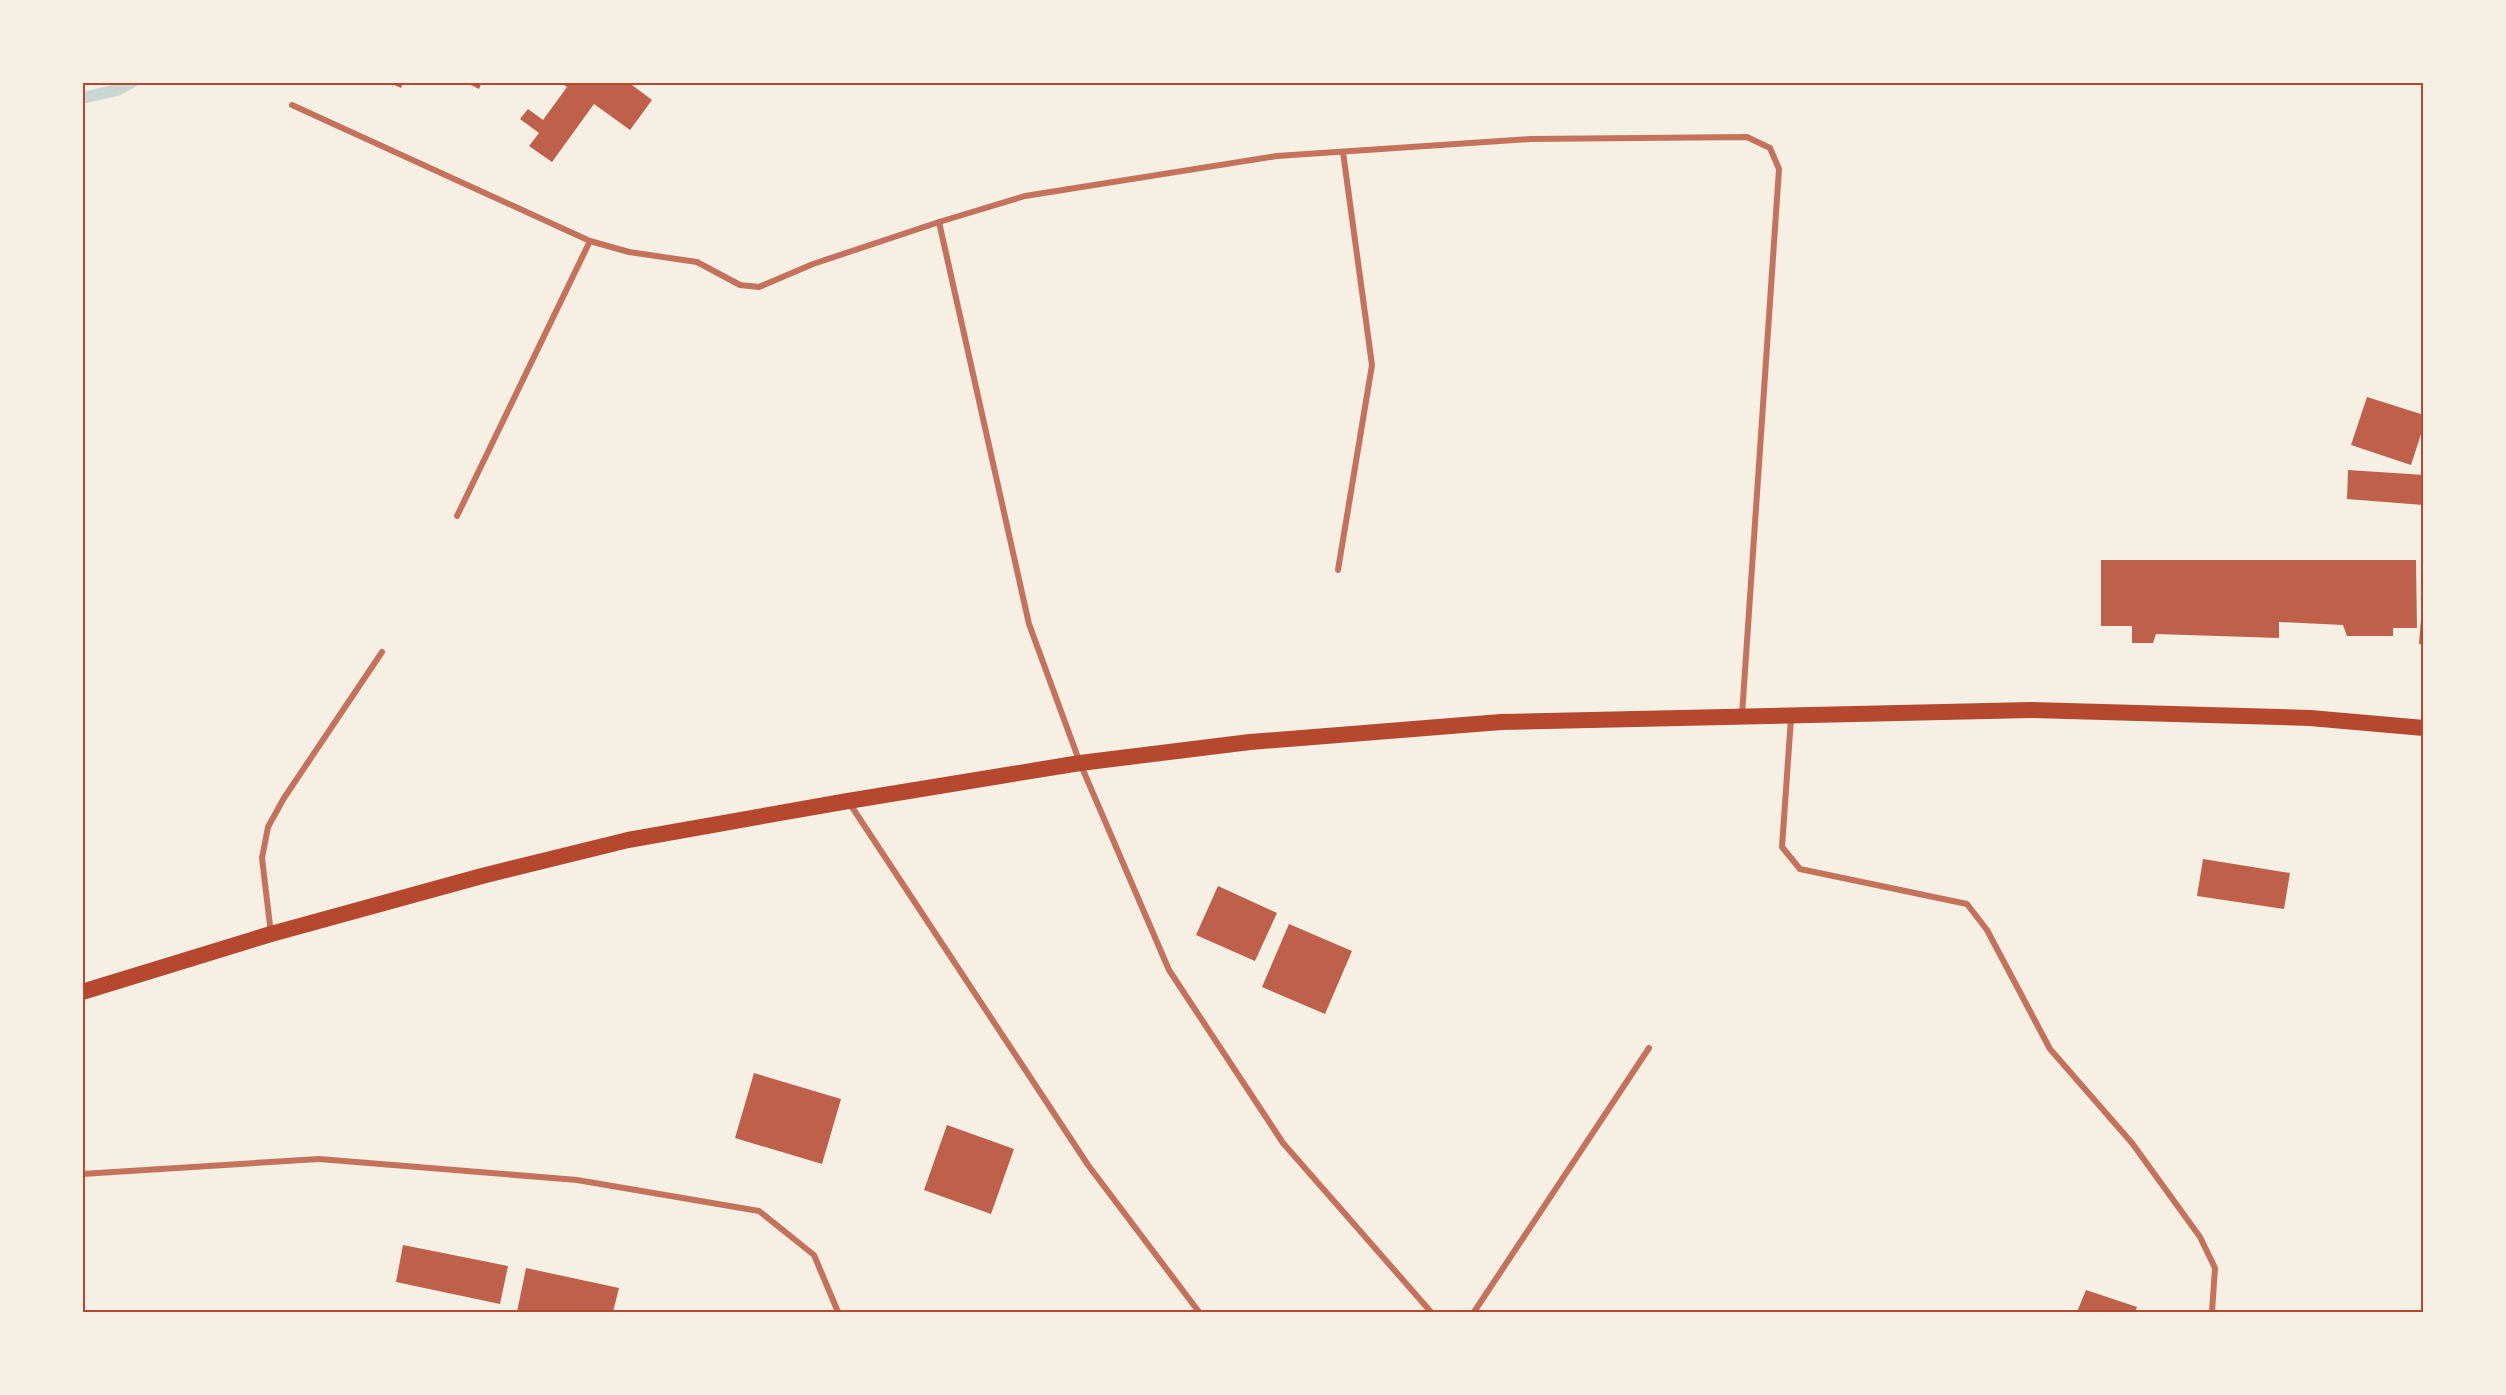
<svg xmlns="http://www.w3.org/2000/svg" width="2506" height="1395" font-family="Jost,sans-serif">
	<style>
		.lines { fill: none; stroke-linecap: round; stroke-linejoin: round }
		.stream { stroke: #c9d6d2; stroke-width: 12 }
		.building { fill: #bf614a }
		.minor { stroke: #c5725c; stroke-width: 6 }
		.trunk { stroke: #b5482f; stroke-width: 16 }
		.neatline { fill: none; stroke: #b5482f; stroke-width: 2 }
	</style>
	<rect width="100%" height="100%" fill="#f6efe4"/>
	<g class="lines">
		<path class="stream" d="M 82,98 L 117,90 L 132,82"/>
	</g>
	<path class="building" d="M 388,82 L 403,82 L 401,88 Z
		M 465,82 L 482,82 L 479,89 Z
		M 560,82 L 628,82 L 652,100 L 630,130 L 594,104 L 552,162 L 529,146 L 539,133 L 520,119 L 528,109 L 543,120 L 567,87 Z
		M 2367,397 L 2424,415 L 2424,425 L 2411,465 L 2351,445 Z
		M 2348,470 L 2424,475 L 2423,505 L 2347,499 Z
		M 2101,560 L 2416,560 L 2417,628 L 2393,628 L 2393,636 L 2347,636 L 2343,625 L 2279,622 L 2279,638 L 2156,634 L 2153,643 L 2132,643 L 2132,626 L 2101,626 Z
		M 2422,606 L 2424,606 L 2424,644 L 2419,644 Z
		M 2203,859 L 2290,873 L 2284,909 L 2197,896 Z
		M 1218,886 L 1277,913 L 1255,961 L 1196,935 Z
		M 1289,924 L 1352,951 L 1325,1014 L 1262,987 Z
		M 754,1073 L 841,1099 L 822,1164 L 735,1138 Z
		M 947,1125 L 1014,1149 L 991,1214 L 924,1190 Z
		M 403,1245 L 508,1266 L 500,1304 L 396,1282 Z
		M 526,1268 L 619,1288 L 613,1312 L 517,1312 Z
		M 2086,1290 L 2137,1307 L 2135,1312 L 2077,1312 Z"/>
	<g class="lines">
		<path class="minor" d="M 292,105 L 590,241 L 629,252 L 697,262 L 740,285 L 759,287 L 813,264 L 939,222 L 1025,196 L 1277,156 L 1530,139 L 1747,137 L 1770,148 L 1779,169 L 1742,715
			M 939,222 L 1029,624 L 1080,763 L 1169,970 L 1283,1143 L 1431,1312
			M 457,516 L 590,241
			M 1338,570 L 1372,365 L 1343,152
			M 1791,718 L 1782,847 L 1800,869 L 1967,904 L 1987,930 L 2050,1049 L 2132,1143 L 2200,1237 L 2215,1268 L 2212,1312
			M 850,804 L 1088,1165 L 1199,1312
			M 271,934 L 262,858 L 268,827 L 284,798 L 382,652
			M 82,1174 L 319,1159 L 577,1180 L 759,1211 L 814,1255 L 838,1312
			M 1474,1312 L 1649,1048"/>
		<path class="trunk" d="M 82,992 L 271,934 L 482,876 L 628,840 L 848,801 L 1080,763 L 1250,742 L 1501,722 L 2031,710 L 2310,718 L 2424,728"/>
	</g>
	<rect width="2506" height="1395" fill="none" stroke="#f6efe4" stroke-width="168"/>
	<rect x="84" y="84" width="2338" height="1227" class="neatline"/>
</svg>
